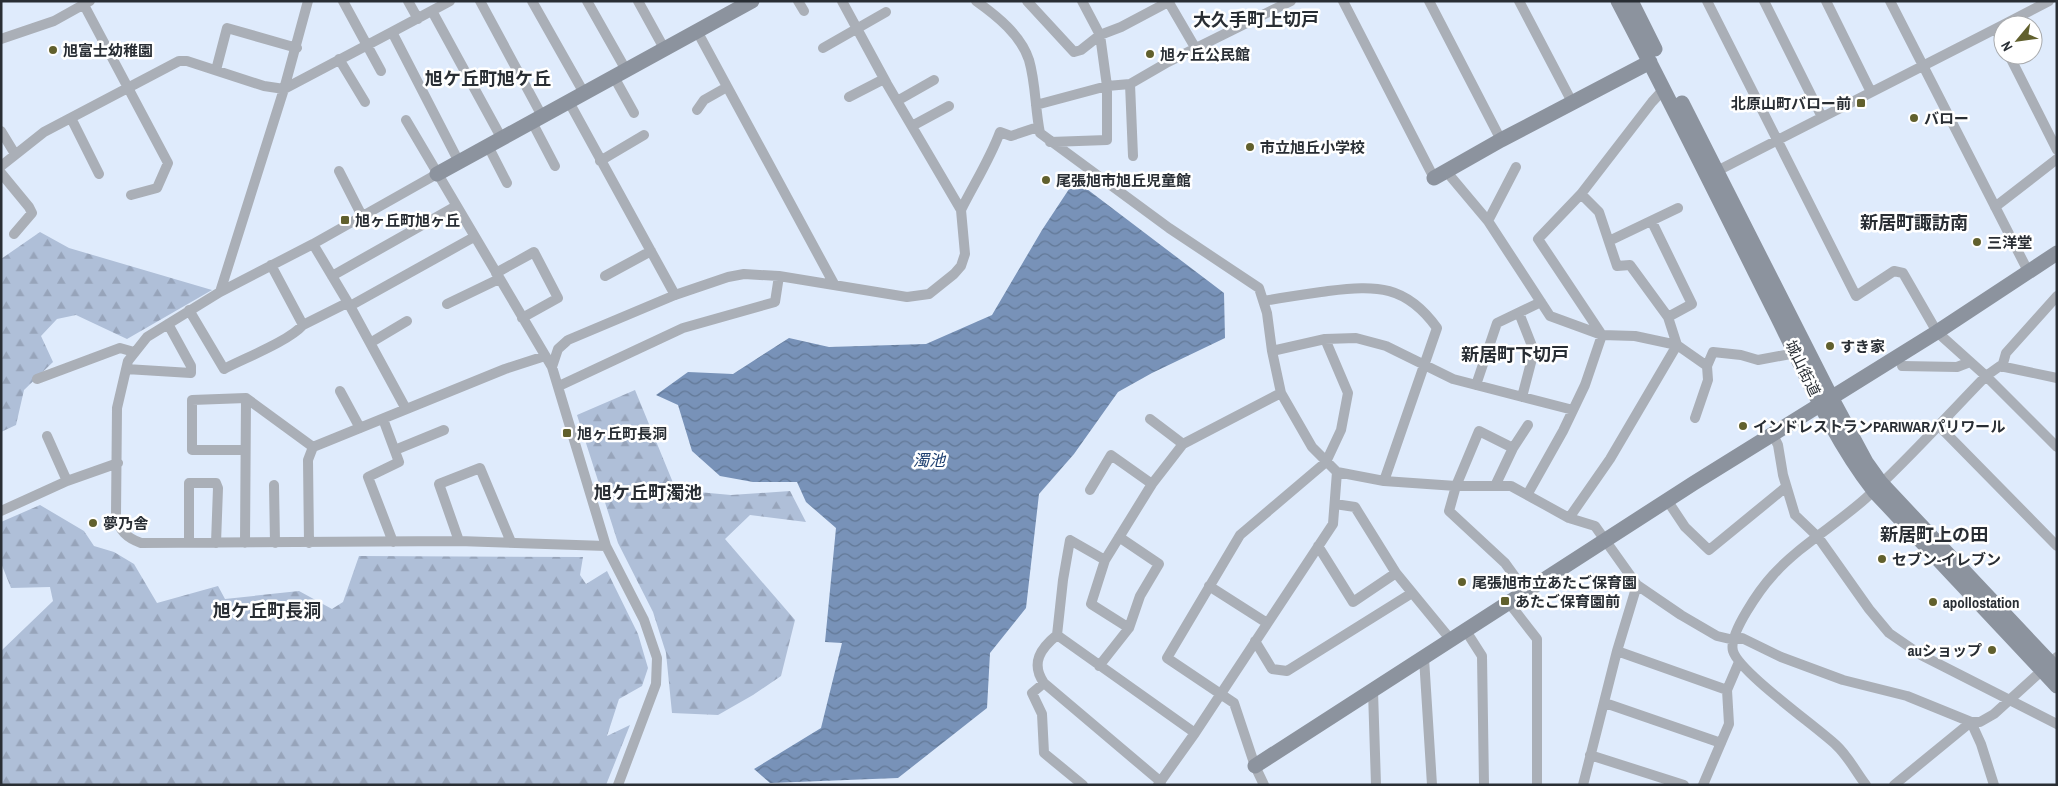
<svg xmlns="http://www.w3.org/2000/svg" width="2058" height="786" font-family="'Archivo Narrow','Noto Sans JP',sans-serif">
	<style>
		.forest { fill: url(#forest-firs) }
		.water { fill: url(#water-waves) }
		.lines { fill: none; stroke-linecap: round; stroke-linejoin: round }
		.street { stroke: #aaafb7; stroke-width: 10 }
		.secondary { stroke: #8c939e; stroke-width: 15 }
		.poi-dot { fill: #61602d; stroke: #fff; stroke-width: 2 }
		.labels { text-anchor: middle; dominant-baseline: central; stroke-width: 5; stroke-linejoin: round; paint-order: stroke }
		.poi-label { font-size: 15px; font-weight: bold; fill: #292e34; stroke: #fff; text-anchor: start }
		.street-label { font-size: 15px; fill: #292e34; stroke: #fff }
		.water-label { font-size: 16px; font-style: italic; fill: #1c3e6f; stroke: #fff }
		.quarter-label { font-size: 18px; font-weight: bold; fill: #292e34; stroke: #fff }
	</style>
	<defs>
		<pattern id="forest-firs" width="22" height="20" patternUnits="userSpaceOnUse" patternTransform="scale(1.25)"><rect width="22" height="20" fill="#afbfd8"/><path d="M5 1l3.5 6h-7zM16 11l3.5 6h-7z" fill="#97a4ba"/></pattern>
		<pattern id="water-waves" width="16" height="10" patternUnits="userSpaceOnUse" patternTransform="scale(1.25)"><rect width="16" height="10" fill="#7892b8"/><path d="M0 5q4-4 8 0t8 0" fill="none" stroke="#627896"/></pattern>
	</defs>
	<rect width="100%" height="100%" fill="#dfebfc"/>
	<path class="forest" d="M 40,232 L 69,248 L 212,290 L 127,339 L 76,315 L 57,319 L 41,336 L 53,362 L 24,390 L 16,425 L 1,432 L 1,259 Z
		M 635,390 L 676,490 L 731,495 L 790,491 L 806,522 L 750,515 L 725,539 L 795,620 L 781,676 L 753,695 L 718,715 L 672,713 L 666,653 L 653,612 L 618,543 L 577,415 Z
		M 40,505 L 84,531 L 94,546 L 114,552 L 134,564 L 157,603 L 218,586 L 225,599 L 299,591 L 332,609 L 343,602 L 359,556 L 583,557 L 580,575 L 586,584 L 607,571 L 638,634 L 648,668 L 642,686 L 619,699 L 607,736 L 630,725 L 606,785 L 1,785 L 1,651 L 53,601 L 50,587 L 11,588 L 1,563 L 1,522 Z"/>
	<path class="water" d="M 1075,180 L 1224,293 L 1225,338 L 1152,373 L 1118,392 L 1074,454 L 1039,494 L 1026,608 L 990,653 L 987,708 L 898,778 L 770,783 L 754,769 L 821,728 L 842,643 L 825,642 L 836,528 L 806,502 L 797,482 L 753,482 L 720,476 L 692,451 L 678,405 L 656,395 L 688,372 L 733,374 L 789,338 L 829,347 L 926,344 L 992,315 L 1042,230 Z"/>
	<g class="lines">
		<path class="street" d="M 343,1 L 381,71
			M 408,1 L 418,19
			M 450,1 L 392,32 L 459,162
			M 480,1 L 542,116
			M 532,1 L 584,93
			M 587,1 L 626,70
			M 638,1 L 665,50
			M 798,1 L 804,11
			M 976,1 C 997,16 1021,35 1029,60 C 1036,84 1035,109 1040,133 L 1169,228 L 1259,288 L 1267,313 L 1272,351 L 1281,393 L 1312,447 L 1337,472 L 1384,481 L 1456,486 L 1511,486 L 1569,518 L 1595,526 L 1637,585 L 1681,615 L 1717,636 L 1734,640 L 1742,638 L 1781,657 L 1843,680 L 1907,696 L 1971,722 L 1980,722 L 1994,714 L 2057,657
			M 1027,1 L 1074,52 L 1081,50 L 1100,35 L 1121,27 L 1170,1
			M 1168,1 L 1196,49
			M 1343,1 L 1434,178
			M 1429,1 L 1501,140
			M 1519,1 L 1572,102
			M 1707,1 L 1856,296 L 1894,271 L 1903,273 L 1937,332 L 1986,376 L 2000,366 L 2057,378
			M 1764,1 L 1822,117
			M 1826,1 L 1871,92
			M 1890,1 L 2029,273
			M 84,5 L 168,163 L 157,188 L 131,195
			M 432,11 L 502,139
			M 2003,25 L 2049,1
			M 1996,29 L 2003,43
			M 697,31 L 834,284
			M 1,39 L 54,21 L 90,1
			M 823,48 L 886,12
			M 2009,55 L 2057,150
			M 339,59 L 365,102
			M 216,70 L 227,28 L 297,48
			M 614,77 L 634,113
			M 1130,84 L 1133,156
			M 849,97 L 884,79
			M 897,101 L 934,80
			M 569,102 L 675,295
			M 1036,105 L 1107,86 L 1130,84 L 1168,62 L 1291,1
			M 697,110 L 704,100 L 727,87
			M 71,118 L 99,174
			M 406,120 L 552,367 L 606,546 L 644,620 L 657,658 L 656,684 L 618,785
			M 532,122 L 555,166
			M 912,126 L 949,106
			M 1,131 L 15,154
			M 1050,142 L 1107,140 L 1107,86 L 1100,35 L 1082,1
			M 488,146 L 507,183
			M 600,161 L 644,135
			M 1,166 L 44,132 L 179,61 L 187,61 L 264,86 L 284,89 L 392,32
			M 339,171 L 362,216
			M 1446,171 L 1488,221 L 1550,316 L 1602,335 L 1635,336 L 1677,345 L 1707,366 L 1713,352 L 1741,355 L 1758,360 L 1796,353
			M 1717,171 L 2003,25
			M 1,173 L 29,207 L 32,213 L 14,234
			M 437,174 L 313,244 L 220,292 L 147,337 L 128,361 L 117,408 L 116,515 C 119,531 127,538 141,543 L 459,541 L 606,546
			M 1995,207 L 2057,159
			M 961,210 C 974,184 990,159 1000,132 L 1011,136 L 1038,127
			M 1488,221 L 1516,167
			M 1652,222 L 1692,304 L 1668,317
			M 1609,241 L 1678,208
			M 313,244 L 350,306 L 406,409
			M 271,265 L 303,325
			M 496,273 L 534,252 L 558,298 L 522,318
			M 332,276 L 456,206
			M 605,276 L 651,251
			M 220,292 L 284,89 L 308,1
			M 1264,301 C 1285,297 1307,294 1328,291 C 1377,285 1406,285 1437,328 L 1384,481
			M 447,304 L 499,279
			M 350,306 L 474,237
			M 189,310 L 224,369 C 245,358 289,341 303,325 L 347,303
			M 1519,313 L 1534,351 L 1522,397
			M 1602,335 L 1538,239 L 1581,194 L 1652,102 L 1664,89
			M 370,343 L 407,321
			M 1272,351 L 1325,339 L 1356,338 L 1386,346 L 1453,379 L 1573,410
			M 1902,366 L 1957,367 L 1970,362
			M 552,367 L 558,349 L 568,340 L 675,295 L 728,277 L 744,274 L 779,276 L 907,297 L 929,294 L 954,274 L 961,266 L 965,254 L 961,210 L 887,84 L 842,1
			M 2002,367 L 2006,353 L 2057,296
			M 126,369 L 191,373 L 191,366 L 168,324
			M 37,379 L 120,348 L 134,352
			M 1476,385 L 1497,323 L 1541,302
			M 559,386 L 683,328 L 775,302 L 779,276
			M 340,391 L 360,428
			M 1695,418 L 1708,380 L 1707,366
			M 383,419 L 399,462 L 368,477 L 393,542
			M 1150,419 L 1183,444
			M 1938,425 L 2057,546
			M 1772,433 L 1778,445 L 1783,475 L 1795,515 L 1818,537 L 1869,609 L 1889,633 L 1921,655 L 2057,724
			M 47,436 L 67,481
			M 1513,448 L 1479,431 L 1456,486 L 1449,511 L 1505,563 L 1526,592
			M 245,450 L 192,450 L 192,400 L 246,398
			M 395,450 L 444,430
			M 274,485 L 275,543
			M 1495,486 L 1513,448 L 1528,425
			M 1090,490 L 1111,455 L 1152,484
			M 1527,495 L 1563,431 L 1585,385 L 1602,335
			M 1667,500 L 1685,527 L 1709,550 L 1786,487
			M 1335,504 L 1355,507 L 1396,573 L 1451,640
			M 1,511 L 67,481 L 118,463
			M 1569,518 L 1610,459 L 1677,345 L 1668,317 L 1630,265 L 1617,266 L 1599,212 L 1581,194
			M 459,541 L 439,484 L 480,468 L 511,542
			M 189,542 L 189,483 L 216,483 L 218,488 L 216,543
			M 245,543 L 246,398 L 313,447
			M 309,543 L 308,460 L 313,447 L 505,369 L 545,356
			M 1318,546 L 1353,602 L 1396,573
			M 1209,586 L 1267,623
			M 1509,603 L 1537,639 L 1537,785
			M 1129,628 L 1091,604 L 1105,560 L 1152,484 L 1183,444 L 1281,393
			M 1466,631 L 1482,656 L 1484,785
			M 1057,635 L 1195,733
			M 1255,641 L 1272,669 L 1287,671 L 1412,593
			M 1617,651 L 1727,690
			M 1424,658 L 1432,785
			M 1099,666 L 1129,628 L 1140,596 L 1159,564 L 1119,537
			M 1044,683 C 1030,663 1041,648 1057,635 L 1063,580 L 1070,540 L 1105,560
			M 1373,691 L 1376,785
			M 1605,703 L 1721,743
			M 1971,722 L 1981,744 L 1994,785
			M 1590,755 L 1684,785
			M 1083,785 L 1044,753 L 1042,714 L 1032,693 L 1044,683 L 1161,782
			M 1158,785 L 1195,733 L 1333,524 L 1337,472
			M 1264,785 L 1255,766 L 1234,703 L 1167,658 L 1240,535 L 1326,462 L 1341,430 L 1348,393 L 1325,339
			M 1583,785 L 1617,651 L 1637,585
			M 1703,785 L 1729,724 L 1727,690 L 1739,662
			M 1866,785 C 1856,772 1848,756 1836,745 C 1817,727 1739,672 1733,651 C 1728,634 1761,588 1773,575 C 1800,545 1836,525 1866,498 C 1908,460 1946,417 1986,376 L 2057,447
			M 1894,785 L 1971,722"/>
		<path class="secondary" d="M 1618,1 C 1672,104 1723,208 1775,312 C 1805,372 1832,437 1874,491 L 2057,686
			M 1631,1 L 1655,49
			M 1682,103 L 1831,397 L 1866,462 L 1881,483 L 2057,670
			M 437,174 L 752,1
			M 1434,178 L 1501,140 L 1650,62
			M 1255,766 L 1694,483 L 1937,332 L 2057,253"/>
	</g>
	<g class="poi-dot">
		<circle cx="53" cy="50" r="5"/>
		<circle cx="1150" cy="54" r="5"/>
		<rect x="1856" y="98" width="10" height="10" rx="2.5"/>
		<circle cx="1914" cy="118" r="5"/>
		<circle cx="1250" cy="147" r="5"/>
		<circle cx="1046" cy="180" r="5"/>
		<rect x="340" y="215" width="10" height="10" rx="2.5"/>
		<circle cx="1977" cy="242" r="5"/>
		<circle cx="1830" cy="346" r="5"/>
		<circle cx="1743" cy="426" r="5"/>
		<rect x="562" y="428" width="10" height="10" rx="2.5"/>
		<circle cx="93" cy="523" r="5"/>
		<circle cx="1882" cy="559" r="5"/>
		<circle cx="1462" cy="582" r="5"/>
		<rect x="1500" y="596" width="10" height="10" rx="2.5"/>
		<circle cx="1933" cy="602" r="5"/>
		<circle cx="1992" cy="650" r="5"/>
	</g>
	<g class="labels">
		<g class="poi-label">
			<text x="63" y="50">旭富士幼稚園</text>
			<text x="1160" y="54">旭ヶ丘公民館</text>
			<text x="1851" y="103" text-anchor="end">北原山町バロー前</text>
			<text x="1924" y="118">バロー</text>
			<text x="1260" y="147">市立旭丘小学校</text>
			<text x="1056" y="180">尾張旭市旭丘児童館</text>
			<text x="355" y="220">旭ヶ丘町旭ヶ丘</text>
			<text x="1987" y="242">三洋堂</text>
			<text x="1840" y="346">すき家</text>
			<text x="1753" y="426">インドレストランPARIWARパリワール</text>
			<text x="577" y="433">旭ヶ丘町長洞</text>
			<text x="103" y="523">夢乃舎</text>
			<text x="1892" y="559">セブン-イレブン</text>
			<text x="1472" y="582">尾張旭市立あたご保育園</text>
			<text x="1515" y="601">あたご保育園前</text>
			<text x="1943" y="602">apollostation</text>
			<text x="1982" y="650" text-anchor="end">auショップ</text>
		</g>
		<g class="street-label">
			<text transform="translate(1803 368) rotate(64)">城山街道</text>
		</g>
		<g class="water-label">
			<text x="929" y="460">濁池</text>
		</g>
		<g class="quarter-label">
			<text x="1256" y="19">大久手町上切戸</text>
			<text x="488" y="78">旭ケ丘町旭ケ丘</text>
			<text x="1914" y="222">新居町諏訪南</text>
			<text x="1515" y="354">新居町下切戸</text>
			<text x="648" y="492">旭ケ丘町濁池</text>
			<text x="1934" y="534">新居町上の田</text>
			<text x="267" y="610">旭ケ丘町長洞</text>
		</g>
	</g>
	<rect width="2058" height="786" fill="none" stroke="#292e34" stroke-width="5"/>
	<g transform="translate(2018 40) rotate(241)"><circle r="24" fill="#ffffff" stroke="#a9abae"/>
	<path d="M0-4L9 19L0 12L-9 19Z" fill="#61602d"/>
	<text y="-8" font-size="14" font-weight="bold" text-anchor="middle" fill="#292e34">N</text>
	</g>
</svg>
